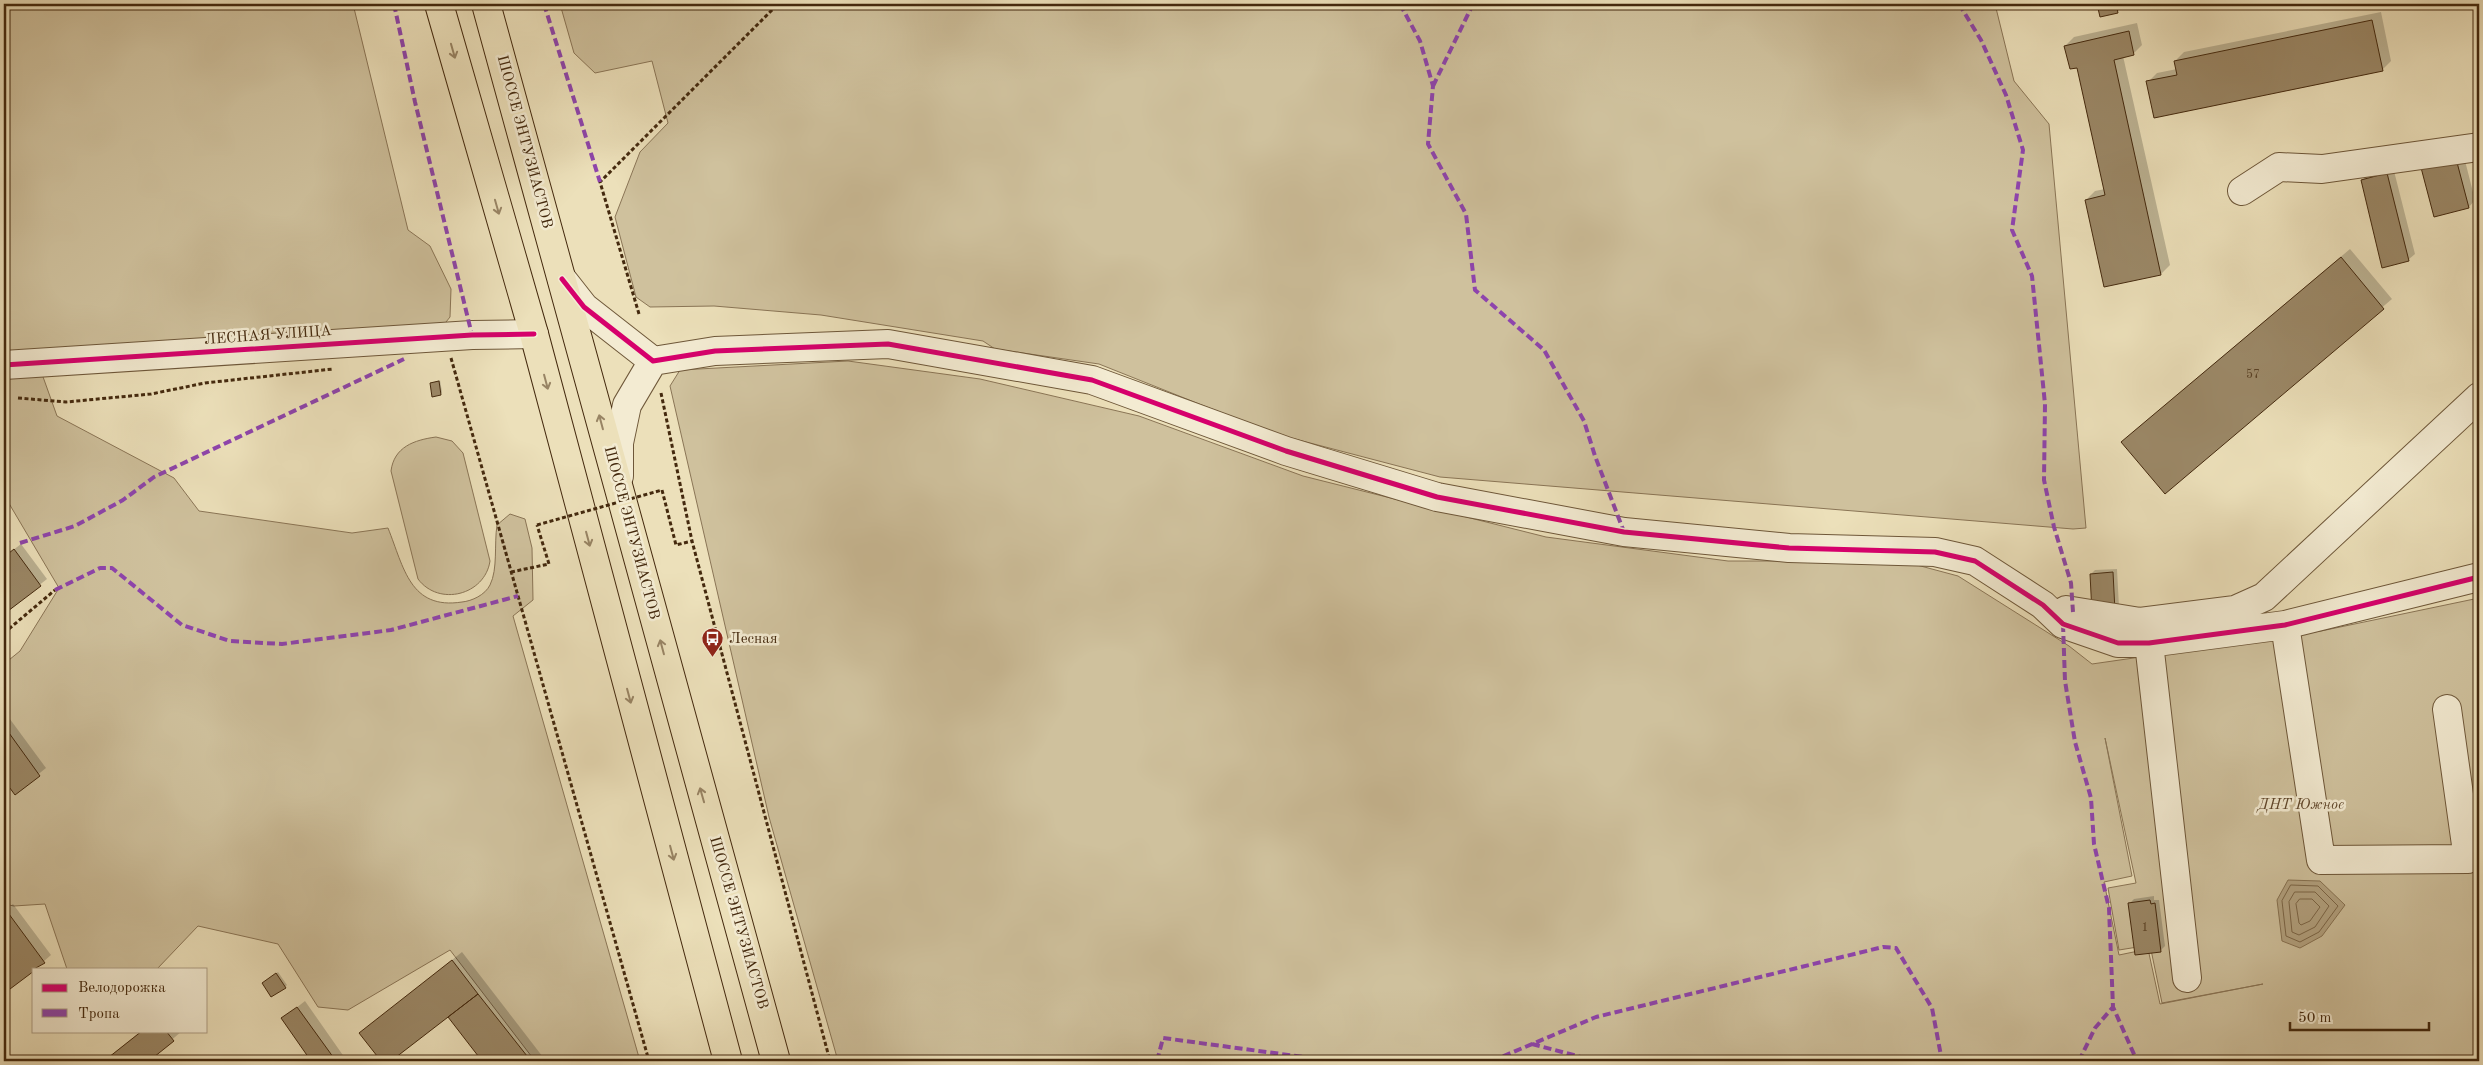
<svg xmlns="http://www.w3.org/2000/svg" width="2483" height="1065" font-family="'Old Standard TT',serif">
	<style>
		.green { fill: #cfc19d; stroke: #8a7556; fill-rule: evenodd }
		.water { fill: #b3a280; stroke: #877252 }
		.shadow { fill: #0003 }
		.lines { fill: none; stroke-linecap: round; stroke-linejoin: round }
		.shore { stroke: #7c6647; stroke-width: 1 }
		.building { fill: #9b8867; stroke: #44290e }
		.minor-casing { stroke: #6e5739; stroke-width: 30 }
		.highway-casing { stroke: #44290e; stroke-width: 30 }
		.path { stroke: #44290e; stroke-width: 3; stroke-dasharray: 4 2.5; stroke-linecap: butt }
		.minor { stroke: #f3ebd2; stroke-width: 28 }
		.highway { stroke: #ece0ba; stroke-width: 28 }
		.path-bridge { stroke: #44290e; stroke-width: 3; stroke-dasharray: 4 2.5; stroke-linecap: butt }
		.quiet { stroke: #8e44ad; stroke-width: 4; stroke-dasharray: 8 4; stroke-linecap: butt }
		.cycleway-casing { stroke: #f3ebd2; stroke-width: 8 }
		.cycleway { stroke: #d6006c; stroke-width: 5 }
		.oneway { stroke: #988464 }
		.labels { text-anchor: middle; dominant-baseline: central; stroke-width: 5; stroke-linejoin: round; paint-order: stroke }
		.number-label { font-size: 12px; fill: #5a4124 }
		.street-label { font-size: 15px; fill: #44290e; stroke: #f3ebd2 }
		.poi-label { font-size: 15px; fill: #44290e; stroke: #f3ebd2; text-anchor: start }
		.park-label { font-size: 15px; font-style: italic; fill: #60472b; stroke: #f3ebd2 }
	</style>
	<rect width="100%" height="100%" fill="#ece0ba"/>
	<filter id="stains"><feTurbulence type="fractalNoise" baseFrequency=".004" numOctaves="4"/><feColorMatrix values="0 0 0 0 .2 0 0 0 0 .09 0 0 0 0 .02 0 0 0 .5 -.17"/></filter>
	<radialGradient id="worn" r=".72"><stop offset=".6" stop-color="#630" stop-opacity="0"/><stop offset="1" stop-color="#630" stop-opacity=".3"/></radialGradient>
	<path class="green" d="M 4,4 L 353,4 L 408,230 L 430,246 L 451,289 L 450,317 L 442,327 L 42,374 L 57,416 L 174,478 L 199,511 L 352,533 L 388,528 C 404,568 410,610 462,602 C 472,601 485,595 490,585 C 498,569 494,544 497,525 L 510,514 L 525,519 L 532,548 L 533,600 L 513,616 L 640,1061 L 535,1061 L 450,950 L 348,1010 L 318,1007 L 278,944 L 198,926 L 157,969 L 67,969 L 45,904 L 14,906 L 4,904 L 4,664 L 20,651 L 59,588 L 4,495 Z
		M 560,4 L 1995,4 L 2014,81 L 2049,124 L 2086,528 L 2073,529 L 1440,477 L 1272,433 L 1099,364 L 995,349 L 983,341 L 821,315 L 714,306 L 650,307 L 636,297 L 615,217 L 640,152 L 668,123 L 652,61 L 595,73 L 574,53 Z
		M 848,361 L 980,379 L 1139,416 L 1303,476 L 1546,537 L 1728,561 L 1902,561 L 1958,576 L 2069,646 L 2092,664 L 2321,631 L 2479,598 L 2479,1061 L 838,1061 L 769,817 L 670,386 L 680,370 ZM 2105,738 L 2136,883 L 2108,888 L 2119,950 L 2150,945 L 2162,1003 L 2263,984 L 2160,1004 L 2148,949 L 2119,955 L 2104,882 L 2132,876 Z
		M 436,437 L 452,441 L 463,453 L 490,561 C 485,595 439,607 418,579 L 391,471 C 394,447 414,440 436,437 Z"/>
	<path class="water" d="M 2288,880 L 2320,881 L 2345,905 L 2322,936 L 2300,948 L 2282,941 L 2277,900 Z"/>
	<path class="shadow" d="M 2098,4 L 2121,4 L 2122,7 L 2118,11 L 2101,15 Z
		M 2381,12 L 2391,61 L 2382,70 L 2148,82 L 2157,73 L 2177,69 L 2175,61 L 2184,52 Z
		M 2137,23 L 2142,45 L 2133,54 L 2123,56 L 2170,265 L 2161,274 L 2086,200 L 2095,191 L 2105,189 L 2078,66 L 2065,46 L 2074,37 Z
		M 2461,145 L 2475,200 L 2469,207 L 2435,216 Z
		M 2393,167 L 2415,254 L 2408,260 L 2362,180 L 2369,173 Z
		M 2350,249 L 2392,299 L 2165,492 L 2132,433 Z
		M 440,380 L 442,392 L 441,394 L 431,383 Z
		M 21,544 L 47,579 L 4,613 L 4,557 Z
		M 2117,569 L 2120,626 L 2091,574 L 2095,570 Z
		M 4,711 L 46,768 L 15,793 L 4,778 Z
		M 2154,896 L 2154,900 L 2159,900 L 2165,946 L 2161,950 L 2130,903 L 2134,899 Z
		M 13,904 L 51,955 L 35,969 L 4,984 L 4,911 Z
		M 462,952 L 546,1061 L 484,1061 L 449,1015 L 389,1061 L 383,1061 L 361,1033 Z
		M 278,972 L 287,985 L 285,987 L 265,981 Z
		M 305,1001 L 347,1061 L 312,1061 L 282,1019 Z
		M 141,1031 L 182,1031 L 147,1061 L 104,1061 Z"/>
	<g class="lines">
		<path class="shore" d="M 2291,885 L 2318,886 L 2338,906 L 2319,932 L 2300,942 L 2286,936 L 2282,901 Z
			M 2295,892 L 2315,892 L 2329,906 L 2315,927 L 2299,935 L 2292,932 L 2289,902 Z
			M 2300,899 L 2312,899 L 2320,907 L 2310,921 L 2301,925 L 2299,923 L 2296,904 Z"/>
	</g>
	<path class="building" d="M 2097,4 L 2116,4 L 2118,13 L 2100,17 Z
		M 2372,20 L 2383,71 L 2154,118 L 2146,81 L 2177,75 L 2174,61 Z
		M 2129,31 L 2134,55 L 2114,60 L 2161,275 L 2104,287 L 2085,200 L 2105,195 L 2077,68 L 2070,69 L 2064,46 Z
		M 2454,151 L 2469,208 L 2434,217 L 2419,160 Z
		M 2387,173 L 2409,261 L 2382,268 L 2361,180 Z
		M 2341,257 L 2384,309 L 2165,494 L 2121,442 Z
		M 439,381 L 441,395 L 432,397 L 430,383 Z
		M 14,549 L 41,586 L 4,614 L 4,557 Z
		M 2113,572 L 2116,631 L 2093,633 L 2090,574 Z
		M 4,726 L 40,776 L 15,795 L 4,780 Z
		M 2150,900 L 2151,904 L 2155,903 L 2161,952 L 2135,955 L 2128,903 Z
		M 6,910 L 45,963 L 34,969 L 34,971 L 10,989 L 4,980 L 4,911 Z
		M 452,960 L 478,994 L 391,1061 L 381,1061 L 359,1033 Z
		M 276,973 L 286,988 L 271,997 L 262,983 Z
		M 478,994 L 531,1061 L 482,1061 L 448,1017 Z
		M 297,1007 L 336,1061 L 311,1061 L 281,1018 Z
		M 142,1031 L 166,1031 L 174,1041 L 149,1061 L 104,1061 Z"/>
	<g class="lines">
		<defs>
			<path id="minor" d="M 2242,191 L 2279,167 L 2322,169 L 2479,147
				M 562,279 L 584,307 L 653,361 L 715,351 L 888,344 L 1092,380 L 1286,451 L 1437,497 L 1624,532 L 1789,548 L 1935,552 L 1975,561 L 2043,605 L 2063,624 L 2118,643 L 2149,643 L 2285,625 L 2479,577
				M 4,365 L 472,335 L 534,334
				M 619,476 L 619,443 L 627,405 L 653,361
				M 2066,610 L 2140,622 L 2235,610 L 2264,597 L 2479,397
				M 2285,625 L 2321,860 L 2468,859 L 2447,709
				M 2149,643 L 2187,978"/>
			<path id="highway" d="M 439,4 L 534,334 L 728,1061
				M 486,4 L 776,1061"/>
		</defs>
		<use href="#minor" class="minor-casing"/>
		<use href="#highway" class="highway-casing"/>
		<path class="path" d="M 639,314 L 600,182 L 778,4
			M 451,358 L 649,1061
			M 661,393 L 692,541 L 830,1061
			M 18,398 L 66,402 L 151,394 L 205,383 L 333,369
			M 662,490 L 676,545 L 692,541
			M 511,572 L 549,564 L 537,525
			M 4,633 L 55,590"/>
		<use href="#minor" class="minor"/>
		<use href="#highway" class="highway"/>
		<path class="path-bridge" d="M 537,525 L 662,490"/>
		<path class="quiet" d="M 394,4 L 415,102 L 472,335
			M 544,4 L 600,182
			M 1400,4 L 1420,41 L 1433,86 L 1428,144 L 1466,214 L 1475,290 L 1544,350 L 1584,421 L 1595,456 L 1624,532
			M 1959,4 L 1981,40 L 2006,95 L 2023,150 L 2012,230 L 2032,276 L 2045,404 L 2044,480 L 2054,527 L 2071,583 L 2073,612
			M 1433,86 L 1473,4
			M 20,543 L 75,526 L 123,500 L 154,477 L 404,359
			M 55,590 L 100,568 L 112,568 L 182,625 L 230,641 L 282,644 L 391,630 L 518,596
			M 2063,624 L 2065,681 L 2075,742 L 2091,798 L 2094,844 L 2109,908 L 2113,1007 L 2137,1061
			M 1532,1044 L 1596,1061
			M 1157,1061 L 1163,1038 L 1333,1061
			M 1492,1061 L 1596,1017 L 1883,947 L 1896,948 L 1932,1008 L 1942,1061
			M 2079,1061 L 2095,1028 L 2113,1007"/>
		<defs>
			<path id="cycleway" d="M 562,279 L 584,307 L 653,361 L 715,351 L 888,344 L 1092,380 L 1286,451 L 1437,497 L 1624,532 L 1789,548 L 1935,552 L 1975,561 L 2043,605 L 2063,624 L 2118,643 L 2149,643 L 2285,625 L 2479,577
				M 4,365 L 472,335 L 534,334"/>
		</defs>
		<use href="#cycleway" class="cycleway-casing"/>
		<use href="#cycleway" class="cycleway"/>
	</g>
	<defs><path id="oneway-shaft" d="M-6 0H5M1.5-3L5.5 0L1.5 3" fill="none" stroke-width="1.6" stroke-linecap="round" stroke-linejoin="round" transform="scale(1.25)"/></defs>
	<g class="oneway">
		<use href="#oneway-shaft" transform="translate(453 51) rotate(74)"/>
		<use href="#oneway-shaft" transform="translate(497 207) rotate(74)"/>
		<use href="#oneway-shaft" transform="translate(546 382) rotate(75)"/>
		<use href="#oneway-shaft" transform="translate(601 422) rotate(-105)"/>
		<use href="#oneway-shaft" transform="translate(588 539) rotate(75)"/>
		<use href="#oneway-shaft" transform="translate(662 647) rotate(-105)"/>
		<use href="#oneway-shaft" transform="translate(629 696) rotate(75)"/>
		<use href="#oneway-shaft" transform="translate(702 795) rotate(-106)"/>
		<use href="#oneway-shaft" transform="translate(672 853) rotate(75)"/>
	</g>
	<defs>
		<symbol id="bus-pin" viewBox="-11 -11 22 30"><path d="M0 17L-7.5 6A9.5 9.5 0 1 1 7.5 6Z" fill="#8f2418" stroke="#f3ebd2"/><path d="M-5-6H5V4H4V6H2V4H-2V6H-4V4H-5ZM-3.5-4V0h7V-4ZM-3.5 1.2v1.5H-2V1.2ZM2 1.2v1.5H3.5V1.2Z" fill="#fff"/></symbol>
	</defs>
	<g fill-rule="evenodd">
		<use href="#bus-pin" x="700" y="626" width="25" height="34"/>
	</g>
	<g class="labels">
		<g class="number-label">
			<text x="2253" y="375">57</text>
			<text x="2145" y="928">1</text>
		</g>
		<g class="street-label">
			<text transform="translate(524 142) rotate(75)">ШОССЕ ЭНТУЗИАСТОВ</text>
			<text transform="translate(268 336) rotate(-4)">ЛЕСНАЯ УЛИЦА</text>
			<text transform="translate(631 533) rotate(75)">ШОССЕ ЭНТУЗИАСТОВ</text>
			<text transform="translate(738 923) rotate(74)">ШОССЕ ЭНТУЗИАСТОВ</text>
		</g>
		<g class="poi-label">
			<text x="729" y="639">Лесная</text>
		</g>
		<g class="park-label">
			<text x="2301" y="805">ДНТ Южное</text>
		</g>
	</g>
	<rect width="2483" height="1065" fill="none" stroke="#ece0ba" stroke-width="20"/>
	<rect x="5" y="5" width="2473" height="1055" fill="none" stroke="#44290e" stroke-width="2.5"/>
	<rect x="10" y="10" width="2463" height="1045" fill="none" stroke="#44290e"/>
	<rect x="32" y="968" width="175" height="65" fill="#f3ebd2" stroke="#ad9d84"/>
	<rect x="42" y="984" width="25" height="8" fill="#d6006c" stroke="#ad9d84"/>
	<text x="78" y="992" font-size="15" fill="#44290e">Велодорожка</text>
	<rect x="42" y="1009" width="25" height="8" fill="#8e44ad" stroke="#ad9d84"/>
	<text x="78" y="1018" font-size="15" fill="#44290e">Тропа</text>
	<path d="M2290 1022v8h139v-8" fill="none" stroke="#44290e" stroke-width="2.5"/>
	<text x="2298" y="1022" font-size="15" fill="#44290e" stroke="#f3ebd2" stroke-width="4" paint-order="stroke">50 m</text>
	<rect width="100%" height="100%" filter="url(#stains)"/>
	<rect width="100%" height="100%" fill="url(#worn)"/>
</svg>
